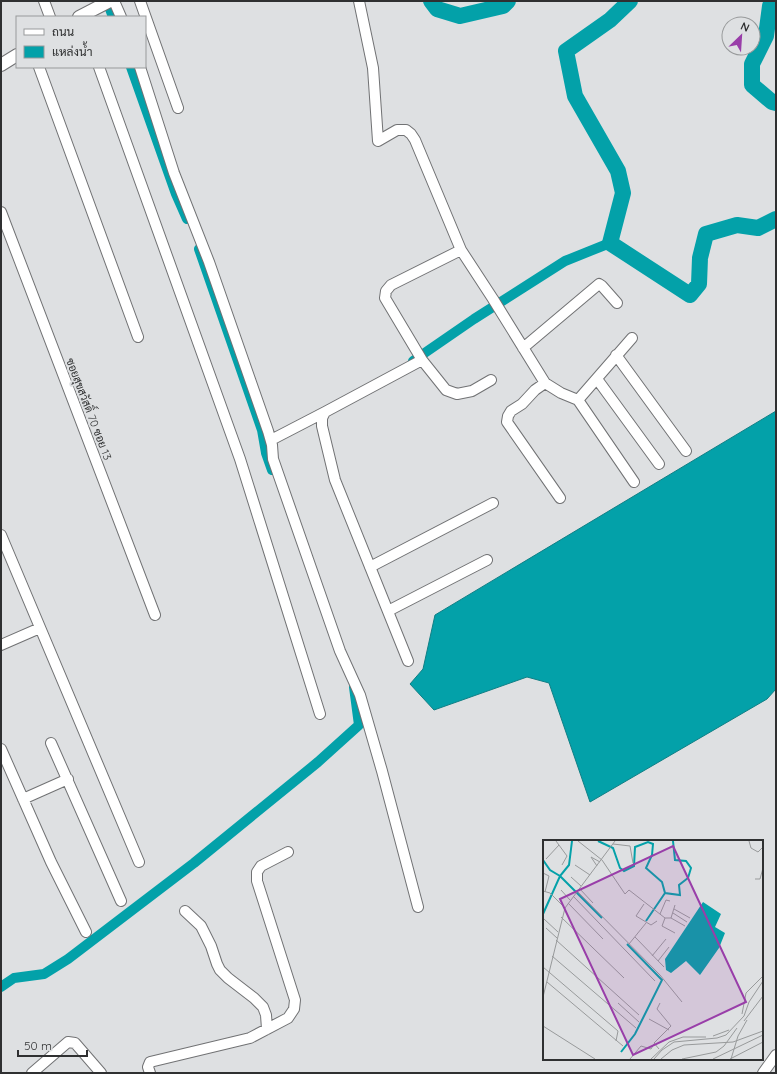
<svg xmlns="http://www.w3.org/2000/svg" width="777" height="1074" font-family="Quicksand,Sarabun,sans-serif">
	<style>
		.water { fill: #03a1a9; stroke: #107f85 }
		.lines { fill: none; stroke-linecap: round; stroke-linejoin: round }
		.canal { stroke: #03a1a9; stroke-width: 10 }
		.river { stroke: #03a1a9; stroke-width: 16 }
		.minor-casing { stroke: #717274; stroke-width: 12 }
		.tertiary-casing { stroke: #717274; stroke-width: 14 }
		.minor { stroke: #fff; stroke-width: 10 }
		.tertiary { stroke: #fff; stroke-width: 12 }
		.labels { text-anchor: middle; dominant-baseline: central; stroke-width: 4; stroke-linejoin: round; paint-order: stroke }
		.street-label { font-size: 11px; fill: #2f3031; stroke: #dee0e2 }
		.inset-river { fill: none; stroke: #03a1a9; stroke-width: 2 }
		.inset-road { fill: none; stroke: #989a9b; stroke-width: 1 }
		.view { fill: #993ea9; fill-opacity: 0.15; stroke: #993ea9; stroke-width: 2 }
		.inset-edge { fill: none; stroke: #2f3031; stroke-width: 2 }
	</style>
	<rect width="100%" height="100%" fill="#dee0e2"/>
	<path class="water" d="M 776,411 L 776,689 L 767,699 L 590,802 L 549,683 L 527,677 L 434,710 L 410,684 L 423,669 L 435,615 Z"/>
	<g class="lines">
		<path class="canal" d="M 107,1 L 113,17
			M 131,67 L 176,194 L 187,219
			M 199,249 L 262,430 L 266,453 L 272,470
			M 413,361 L 474,319 L 565,261 L 610,243
			M 1,987 L 14,978 L 44,974 L 68,959 L 194,863 L 318,762 L 359,725 L 354,687"/>
		<path class="river" d="M 431,1 L 437,9 L 460,16 L 503,6 L 508,1
			M 630,1 L 610,20 L 566,51 L 575,96 L 618,171 L 623,193 L 610,243 L 690,295 L 699,284 L 700,258 L 706,234 L 737,225 L 758,228 L 776,219
			M 772,1 L 770,6 L 766,36 L 752,64 L 752,85 L 772,102 L 776,103"/>
		<defs>
			<path id="minor" d="M 44,1 L 50,17
				M 114,1 L 121,17
				M 140,1 L 178,108
				M 359,1 L 373,68 L 378,141 L 397,130 L 406,130 L 411,134 L 415,140 L 461,250 L 493,299 L 545,383 L 561,393 L 578,400 L 634,482
				M 39,67 L 138,337
				M 99,67 L 240,459 L 320,714
				M 140,67 L 174,173 L 209,262 L 268,431 L 272,445 L 273,459 L 340,651 L 360,695 L 382,771 L 418,907
				M 1,212 L 155,615
				M 461,250 L 391,285 L 386,291 L 385,298 L 422,360 L 446,390 L 457,394 L 472,391 L 491,380
				M 523,348 L 599,284 L 602,286 L 617,303
				M 616,355 L 686,451
				M 597,379 L 659,464
				M 545,383 L 535,390 L 522,404 L 511,411 L 508,416 L 507,422 L 560,498
				M 578,400 L 632,338
				M 325,412 L 322,418 L 322,426 L 335,480 L 408,661
				M 271,440 L 325,412 L 422,360
				M 1,535 L 139,862
				M 370,567 L 493,503
				M 388,611 L 487,560
				M 1,645 L 40,628
				M 51,743 L 121,901
				M 1,749 L 51,862 L 86,932
				M 23,799 L 68,779
				M 185,911 L 201,926 L 211,946 L 217,964 L 220,970 L 228,978 L 254,998 L 263,1007 L 266,1015 L 267,1029
				M 32,1073 L 68,1042 L 75,1043 L 101,1073
				M 150,1073 L 148,1067 L 150,1062 L 250,1038 L 288,1018 L 294,1009 L 295,1000 L 257,881 L 257,872 L 261,866 L 288,852
				M 763,1073 L 776,1055"/>
			<path id="tertiary" d="M 79,17 L 110,1
				M 1,65 L 17,55"/>
		</defs>
		<use href="#minor" class="minor-casing"/>
		<use href="#tertiary" class="tertiary-casing"/>
		<use href="#minor" class="minor"/>
		<use href="#tertiary" class="tertiary"/>
	</g>
	<g class="labels">
		<g class="street-label">
			<text transform="translate(89 409) rotate(69)">ซอยสุขสวัสดิ์ 70 ซอย 13</text>
		</g>
	</g>
	<g transform="translate(543 840)">
		<rect width="220" height="220" fill="#dee0e2"/>
		<path d="M 160,62 L 178,74 L 172,87 L 182,93 L 176,108 L 157,135 L 143,121 L 128,133 L 123,130 L 122,119 Z" fill="#03a1a9"/>
		<path class="inset-river" d="M 55,1 L 70,8 L 77,28 L 81,31 L 91,26 L 92,7 L 105,2 L 110,4 L 109,15 L 103,28 L 119,42 L 122,53 L 137,55 L 136,45 L 145,38 L 148,28 L 143,21 L 132,20 L 130,1M 0,20 L 7,30 L 17,36M 17,36 L 59,78M 0,74 L 17,36 L 26,25 L 29,1M 103,81 L 122,53M 78,212 L 92,194 L 119,140 L 84,104"/>
		<path class="inset-road" d="M 13,1 L 24,16 L 19,25M 35,1 L 59,20 L 82,54 L 86,50 L 122,78 L 128,78 L 142,86M 206,1 L 208,8 L 215,12 L 220,7M 70,4 L 87,6 L 90,23M 3,19 L 16,5M 32,25 L 47,35M 54,26 L 48,17 L 57,22M 0,33 L 6,36 L 2,52M 28,37 L 38,46M 212,39 L 217,39 L 220,28M 36,48 L 50,63M 18,50 L 27,60M 0,51 L 7,53 L 22,68M 34,51 L 117,135 L 139,162M 30,56 L 112,141M 25,63 L 60,99M 101,64 L 93,76 L 108,85 L 114,81M 131,69 L 147,78M 130,73 L 144,82M 117,74 L 123,60 L 127,61M 18,77 L 81,138M 122,78 L 119,86 L 132,93M 128,78 L 132,65M 1,79 L 15,92M 3,88 L 14,98M 92,97 L 121,127M 13,100 L 96,175M 86,104 L 103,83M 9,116 L 93,188M 109,116 L 123,99M 115,121 L 126,107M 0,127 L 75,191 L 73,201M 4,142 L 80,206M 0,157 L 22,68 L 72,1M 75,163 L 96,182M 199,174 L 203,153 L 220,136M 106,179 L 126,190M 201,181 L 220,156M 0,186 L 52,219M 170,196 L 186,190M 116,209 L 111,203 L 128,186 L 114,169 L 117,163M 87,219 L 98,206 L 108,209 L 111,204M 108,219 L 126,202 L 140,197 L 163,197M 111,219 L 119,210 L 131,202 L 174,198 L 183,195 L 201,176 L 206,162 L 220,141M 118,219 L 129,210 L 141,205 L 190,202 L 220,191M 139,219 L 173,212 L 181,206 L 194,188M 170,219 L 220,195M 187,219 L 220,202M 188,219 L 195,196 L 204,180"/>
		<path class="view" d="M 130,6 L 203,162 L 90,215 L 17,59 Z"/>
		<rect width="220" height="220" class="inset-edge"/>
	</g>
	<rect width="777" height="1074" fill="none" stroke="#2f3031" stroke-width="4"/>
	<rect x="16" y="16" width="130" height="52" fill="#dee0e2" stroke="#989a9b"/>
	<rect x="24" y="29" width="20" height="6" fill="#ffffff" stroke="#989a9b"/>
	<text x="52" y="36" font-size="12" fill="#2f3031">ถนน</text>
	<rect x="24" y="46" width="20" height="12" fill="#03a1a9" stroke="#989a9b"/>
	<text x="52" y="56" font-size="12" fill="#2f3031">แหล่งน้ำ</text>
	<g transform="translate(741 36) rotate(25)"><circle r="19" fill="#dee0e2" stroke="#989a9b"/>
	<path d="M0-3L7 15L0 10L-7 15Z" fill="#993ea9"/>
	<text y="-6" font-size="11" font-weight="bold" text-anchor="middle" fill="#2f3031">N</text>
	</g>
	<path d="M18 1050v6h69v-6" fill="none" stroke="#2f3031" stroke-width="2"/>
	<text x="24" y="1050" font-size="12" fill="#2f3031" stroke="#dee0e2" stroke-width="3" paint-order="stroke">50 m</text>
</svg>
